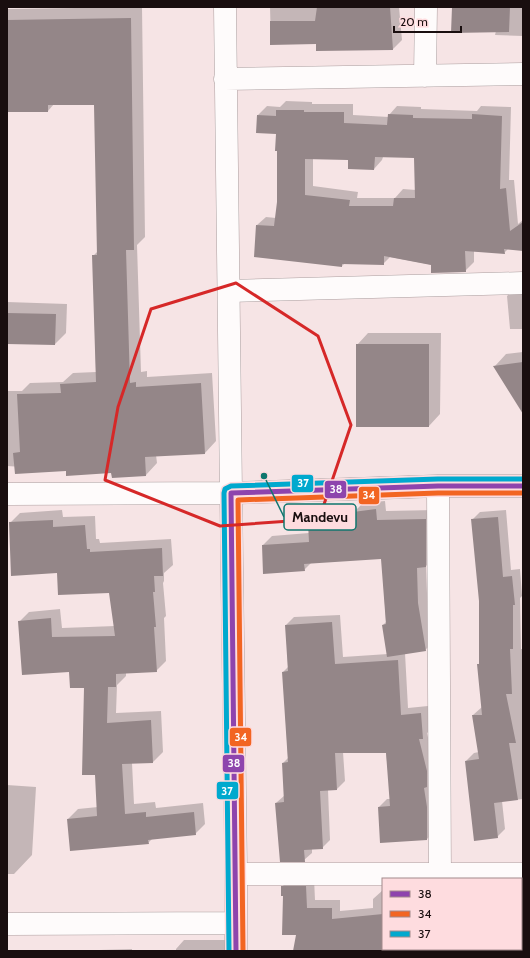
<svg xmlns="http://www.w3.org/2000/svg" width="530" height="958" font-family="Cabin,sans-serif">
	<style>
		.shadow { fill: #0003; fill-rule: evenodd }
		.building { fill: #948688; fill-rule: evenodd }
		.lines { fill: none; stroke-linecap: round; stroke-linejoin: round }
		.minor-casing { stroke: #ab9e9f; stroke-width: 23 }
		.minor { stroke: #fefbfb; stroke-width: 22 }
		.bus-1-casing { stroke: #fedcdf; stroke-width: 8 }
		.bus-2-casing { stroke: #fedcdf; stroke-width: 8 }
		.bus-3-casing { stroke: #fedcdf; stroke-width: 8 }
		.bus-1 { stroke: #8e44ad; stroke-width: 5 }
		.bus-2 { stroke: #f26522; stroke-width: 5 }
		.bus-3 { stroke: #00a9ce; stroke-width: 5 }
		.marked { fill: none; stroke: #d62828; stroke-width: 3; stroke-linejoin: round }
		.leader { fill: none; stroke: #0f766e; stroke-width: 1.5 }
		.callout-dot { fill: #0f766e; stroke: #fedcdf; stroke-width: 1.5 }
		.callout { fill: #fedcdf; stroke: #0f766e; stroke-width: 1.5 }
		.callout-label { font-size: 14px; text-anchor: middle; font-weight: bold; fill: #190e0f }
		.line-badge { stroke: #fedcdf; stroke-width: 1.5 }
		.badge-label { font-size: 11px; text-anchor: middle; font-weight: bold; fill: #fff }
	</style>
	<rect width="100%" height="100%" fill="#f6e4e5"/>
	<path class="shadow" d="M 142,7 L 145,237 L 137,245 L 141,372 L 147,371 L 147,377 L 212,373 L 216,441 L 205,453 L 156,455 L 157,463 L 146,475 L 7,466 L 7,391 L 22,391 L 30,383 L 63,382 L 73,373 L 96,372 L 93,256 L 98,251 L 95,104 L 54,104 L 48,111 L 7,111 L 7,9 Z
		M 270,7 L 399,7 L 402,40 L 393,49 L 317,43 L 271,44 Z
		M 453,7 L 523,7 L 523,36 L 495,35 L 496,31 Z
		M 286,101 L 312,102 L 312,104 L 353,104 L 353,115 L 389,117 L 389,115 L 397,106 L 421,107 L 421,109 L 477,111 L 481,106 L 511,107 L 509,180 L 514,180 L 518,224 L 523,220 L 523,250 L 508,249 L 504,253 L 474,251 L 474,262 L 465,271 L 390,257 L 383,264 L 345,263 L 342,266 L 257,225 L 266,217 L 276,218 L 278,202 L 277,133 L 258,115 L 267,106 L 280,107 ZM 383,157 L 415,157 L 416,190 L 403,189 L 395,198 L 357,198 L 358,192 L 313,186 L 313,158 L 349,159 L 374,169 L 382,160 Z
		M 523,284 L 523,329 L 510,329 L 507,296 L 519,285 Z
		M 7,302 L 67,304 L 66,333 L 55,344 L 7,343 Z
		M 368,333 L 441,333 L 440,414 L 429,426 L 357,345 Z
		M 523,352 L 523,412 L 495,366 L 506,354 Z
		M 385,501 L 386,511 L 435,510 L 435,557 L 426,566 L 427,593 L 435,641 L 425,650 L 405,653 L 408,708 L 428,706 L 431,730 L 427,733 L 434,763 L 435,831 L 427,839 L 379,807 L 387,799 L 391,799 L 386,752 L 343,752 L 345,781 L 337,789 L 328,790 L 330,840 L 322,848 L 312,848 L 312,853 L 304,860 L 276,803 L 285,795 L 283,763 L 288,758 L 283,672 L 288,667 L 286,625 L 294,617 L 340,615 L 343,657 L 388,654 L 383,625 L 386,622 L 382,558 L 312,562 L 304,570 L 263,545 L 272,536 L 309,533 L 309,523 L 318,514 L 354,512 L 363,503 Z
		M 62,510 L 63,517 L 95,516 L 96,539 L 99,539 L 100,543 L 171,539 L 173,565 L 164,573 L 164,581 L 163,583 L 166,616 L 164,618 L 166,661 L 156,671 L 126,673 L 126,676 L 117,685 L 116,713 L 161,711 L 163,752 L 153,762 L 132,763 L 134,804 L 155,802 L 156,808 L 203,803 L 205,824 L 195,834 L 153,838 L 148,843 L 68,819 L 78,809 L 98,807 L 96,774 L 85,687 L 70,671 L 19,622 L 29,612 L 60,609 L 62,628 L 115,626 L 110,592 L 58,572 L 10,523 L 20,513 Z
		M 506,510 L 511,570 L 520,569 L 522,596 L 520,598 L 521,649 L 523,649 L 523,799 L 502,801 L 505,829 L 497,837 L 466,761 L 474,753 L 479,752 L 473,715 L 482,707 L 478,665 L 480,662 L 480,601 L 472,520 L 480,512 Z
		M 7,785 L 36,787 L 32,855 L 14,874 L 7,874 Z
		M 290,878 L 314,878 L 315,900 L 340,900 L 340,911 L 373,908 L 373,899 L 383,890 L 383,949 L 429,949 L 429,951 L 294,951 L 298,934 L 282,887 Z
		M 521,896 L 523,904 L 523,951 L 464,951 L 464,949 L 521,949 Z
		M 184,940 L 230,940 L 230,951 L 176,951 L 176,949 Z
		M 132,949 L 132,951 L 98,951 L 99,950 Z"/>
	<path class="building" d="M 317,7 L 390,7 L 393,50 L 316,51 L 316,44 L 270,45 L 270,21 L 315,21 Z
		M 452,7 L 510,7 L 509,32 L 451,33 Z
		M 131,18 L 134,250 L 126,250 L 130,383 L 136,382 L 136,387 L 201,383 L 205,454 L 145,457 L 146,476 L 112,478 L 111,473 L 66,476 L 66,471 L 15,474 L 13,453 L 20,452 L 17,394 L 61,393 L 60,384 L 96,382 L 92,255 L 97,255 L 94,105 L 48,105 L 48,112 L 7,112 L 7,20 Z
		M 276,110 L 304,110 L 304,112 L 344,112 L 344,123 L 387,125 L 388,114 L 413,115 L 413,118 L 472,119 L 472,114 L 502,116 L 500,189 L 506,188 L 510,231 L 523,222 L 523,251 L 504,249 L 505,254 L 465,251 L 466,272 L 431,273 L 431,265 L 384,256 L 384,265 L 342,264 L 342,267 L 254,257 L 256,225 L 274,226 L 277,202 L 277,151 L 275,151 L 276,134 L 256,133 L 257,115 L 276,116 ZM 375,157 L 414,158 L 415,198 L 394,198 L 393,206 L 349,206 L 350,200 L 305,195 L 305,159 L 348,160 L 348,169 L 374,170 Z
		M 7,313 L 56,314 L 55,345 L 7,344 Z
		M 356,344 L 429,344 L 429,427 L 356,427 Z
		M 523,362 L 523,414 L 493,366 Z
		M 376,509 L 377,520 L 426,519 L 426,567 L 417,568 L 418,603 L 426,651 L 387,657 L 382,625 L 386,624 L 381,559 L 304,564 L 305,571 L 263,574 L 262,545 L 309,542 L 308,523 L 354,520 L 353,512 Z
		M 498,517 L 503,577 L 512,576 L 515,605 L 513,605 L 513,649 L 510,649 L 512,694 L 506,694 L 516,743 L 509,743 L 518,800 L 494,803 L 498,838 L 474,841 L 465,761 L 479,759 L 472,715 L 482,715 L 477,664 L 479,664 L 479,601 L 471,519 Z
		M 53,520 L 53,527 L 85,525 L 87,549 L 90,549 L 90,552 L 162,548 L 163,576 L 154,576 L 155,592 L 153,592 L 156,627 L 154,627 L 157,672 L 116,674 L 116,687 L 108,687 L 107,723 L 151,720 L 153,763 L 122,764 L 125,814 L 146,812 L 146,817 L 194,812 L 196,835 L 148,840 L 149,844 L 70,851 L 67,819 L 97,816 L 95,775 L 82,775 L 84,688 L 70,688 L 69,672 L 22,675 L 18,621 L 51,618 L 52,637 L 115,636 L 109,593 L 58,595 L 57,573 L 11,576 L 9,522 Z
		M 332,622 L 335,664 L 398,660 L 401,715 L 421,713 L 423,739 L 419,739 L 427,771 L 427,787 L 424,788 L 427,807 L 427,840 L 380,843 L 378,807 L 390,806 L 386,753 L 335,753 L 337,790 L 320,791 L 323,849 L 304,850 L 305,862 L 280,862 L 275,803 L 284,802 L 282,763 L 288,762 L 282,672 L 288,671 L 285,625 Z
		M 281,886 L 306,886 L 307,908 L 332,908 L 332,919 L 383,914 L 383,951 L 293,951 L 296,935 L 282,935 L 283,896 L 281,896 Z"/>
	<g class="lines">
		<defs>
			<path id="minor" d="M 425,76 L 426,7
				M 225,79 L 523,74
				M 229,291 L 523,283
				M 438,486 L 440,879
				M 7,494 L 231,493 L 225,7
				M 236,874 L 523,874
				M 7,924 L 235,923
				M 441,949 L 441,951
				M 236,951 L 236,874 L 231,493 L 438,486 L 523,486"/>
		</defs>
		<use href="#minor" class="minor-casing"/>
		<use href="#minor" class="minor"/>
		<defs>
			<path id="bus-1" d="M 236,951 L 231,493 L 438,486 L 523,486"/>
			<path id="bus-2" d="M 243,951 L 238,500 L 438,493 L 523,493"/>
			<path id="bus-3" d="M 229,951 L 224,493 L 225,489 L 231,486 L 438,479 L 523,479"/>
		</defs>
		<use href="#bus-1" class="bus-1-casing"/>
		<use href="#bus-2" class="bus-2-casing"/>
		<use href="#bus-3" class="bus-3-casing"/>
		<use href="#bus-1" class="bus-1"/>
		<use href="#bus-2" class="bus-2"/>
		<use href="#bus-3" class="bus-3"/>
	</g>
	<path class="marked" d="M 236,283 L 318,336 L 351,425 L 319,519 L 220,526 L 105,480 L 118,407 L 151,309 Z"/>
	<path class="leader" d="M264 476L284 517"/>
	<circle class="callout-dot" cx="264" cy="476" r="4"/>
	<rect class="callout" x="284" y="504" width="72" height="26" rx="4"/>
	<g class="callout-label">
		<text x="320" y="522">Mandevu</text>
	</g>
	<g class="line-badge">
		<rect x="291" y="474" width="23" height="19" rx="4" fill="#00a9ce"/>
		<rect x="324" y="480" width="23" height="19" rx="4" fill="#8e44ad"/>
		<rect x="358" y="486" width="22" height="19" rx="4" fill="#f26522"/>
		<rect x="229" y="727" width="23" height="20" rx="4" fill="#f26522"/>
		<rect x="222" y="754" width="23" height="19" rx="4" fill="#8e44ad"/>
		<rect x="216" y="781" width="23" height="19" rx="4" fill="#00a9ce"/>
	</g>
	<g class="badge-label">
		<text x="303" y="487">37</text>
		<text x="336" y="493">38</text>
		<text x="369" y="499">34</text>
		<text x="241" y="741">34</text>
		<text x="234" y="767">38</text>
		<text x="227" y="795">37</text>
	</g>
	<rect width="530" height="958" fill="none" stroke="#190e0f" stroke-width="16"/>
	<rect x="382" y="878" width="140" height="72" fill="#fedcdf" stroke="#a28a8c"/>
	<rect x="390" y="891" width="20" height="6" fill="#8e44ad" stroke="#a28a8c"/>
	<text x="418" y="898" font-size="12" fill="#190e0f">38</text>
	<rect x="390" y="911" width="20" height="6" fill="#f26522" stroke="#a28a8c"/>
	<text x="418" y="918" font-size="12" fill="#190e0f">34</text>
	<rect x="390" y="931" width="20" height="6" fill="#00a9ce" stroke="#a28a8c"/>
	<text x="418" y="938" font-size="12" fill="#190e0f">37</text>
	<path d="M394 26v6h67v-6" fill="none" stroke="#190e0f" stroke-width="2"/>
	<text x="400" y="26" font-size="12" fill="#190e0f" stroke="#fedcdf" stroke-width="3" paint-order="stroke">20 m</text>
</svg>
